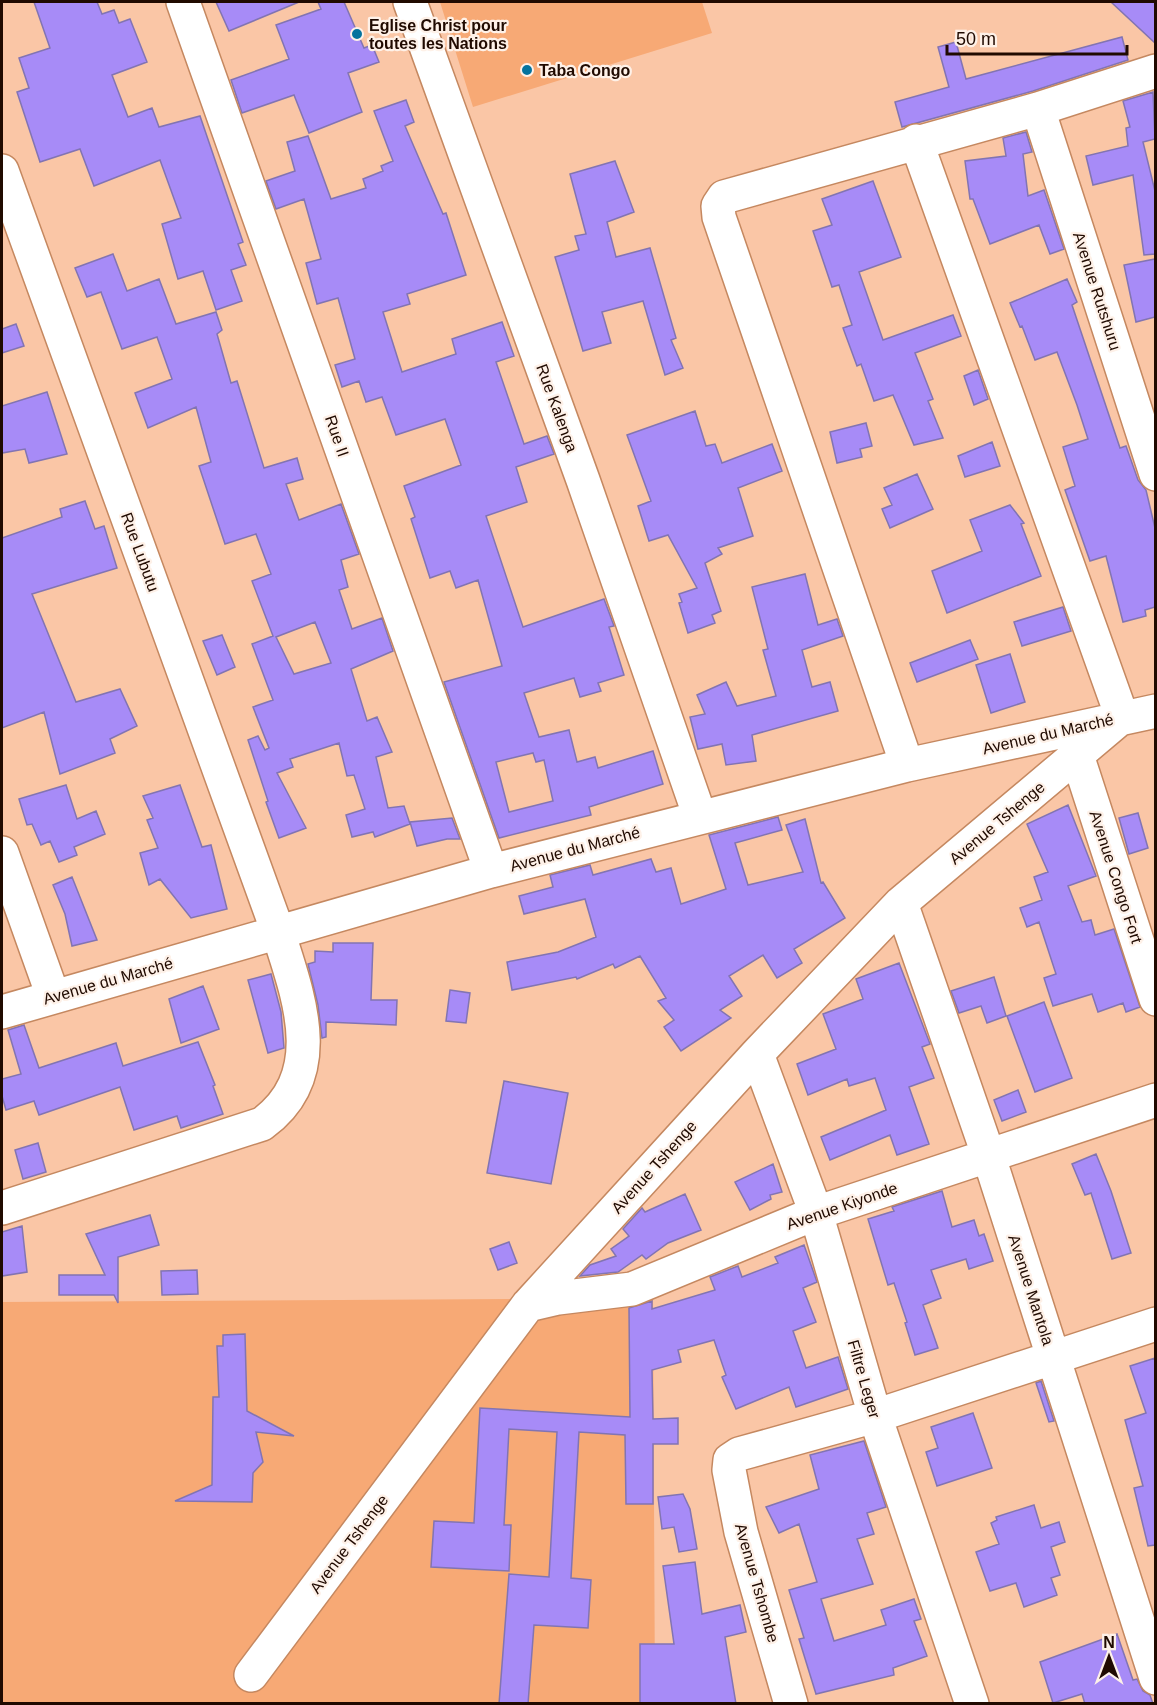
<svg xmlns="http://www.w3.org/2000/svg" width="1157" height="1705" font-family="Arial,sans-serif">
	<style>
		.green { fill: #f7a975 }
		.building { fill: #a78bf7; stroke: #8274b2; stroke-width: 1.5; fill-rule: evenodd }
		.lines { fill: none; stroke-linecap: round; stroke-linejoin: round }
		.minor-casing { stroke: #c58860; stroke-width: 36 }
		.minor { stroke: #fff; stroke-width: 33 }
		.poi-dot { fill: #04739e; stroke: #fef1e8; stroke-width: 2 }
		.labels { text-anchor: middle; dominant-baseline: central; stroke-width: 4.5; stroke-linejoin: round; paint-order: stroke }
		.poi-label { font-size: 16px; font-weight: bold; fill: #200a00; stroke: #fef1e8; text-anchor: start }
		.street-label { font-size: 16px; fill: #200a00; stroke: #fef1e8 }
	</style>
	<rect width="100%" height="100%" fill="#fac6a6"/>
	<path class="green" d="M 440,2 L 702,2 L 712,33 L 473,107 Z
		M 653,1298 L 655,1703 L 2,1703 L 2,1302 Z"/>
	<path class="building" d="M 34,2 L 97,2 L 102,14 L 114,10 L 119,23 L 130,19 L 147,62 L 112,75 L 128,117 L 152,108 L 159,127 L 200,116 L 243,242 L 238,244 L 246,265 L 231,270 L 242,301 L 216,310 L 203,271 L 178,279 L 162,224 L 181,218 L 160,160 L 94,186 L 80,149 L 40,162 L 17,92 L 29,88 L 19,58 L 50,48 Z
		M 216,2 L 299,2 L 229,31 Z
		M 318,2 L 344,2 L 364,48 L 372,45 L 379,62 L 348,73 L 362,112 L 309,133 L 294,95 L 242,113 L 231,80 L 289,59 L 276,25 L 321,9 Z
		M 1111,2 L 1155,2 L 1155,43 Z
		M 1122,37 L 1128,60 L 1033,91 L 902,127 L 895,102 L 949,87 L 938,47 L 956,42 L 966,79 Z
		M 1153,92 L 1155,139 L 1143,142 L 1155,191 L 1155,254 L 1144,255 L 1133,175 L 1093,185 L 1086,156 L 1128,146 L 1126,128 L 1130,127 L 1123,101 Z
		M 406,100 L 414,122 L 405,126 L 443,214 L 446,213 L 466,275 L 407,294 L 410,304 L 383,312 L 402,372 L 456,354 L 452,339 L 502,322 L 514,356 L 496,362 L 524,444 L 547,436 L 554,454 L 516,467 L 527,502 L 486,516 L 523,627 L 604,599 L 614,626 L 609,627 L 624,675 L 598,683 L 601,691 L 580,697 L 574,678 L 524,693 L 539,737 L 569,730 L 577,762 L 595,757 L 598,768 L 653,751 L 663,784 L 589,807 L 591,815 L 499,838 L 444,682 L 502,666 L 478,580 L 456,588 L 450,571 L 430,578 L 411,519 L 415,517 L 404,486 L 461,465 L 445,419 L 396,435 L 382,397 L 366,402 L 359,381 L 342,387 L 335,365 L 355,359 L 338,298 L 317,304 L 306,263 L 321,259 L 304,199 L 276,209 L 266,181 L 295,171 L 287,142 L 308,136 L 331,199 L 366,188 L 363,179 L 383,171 L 381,166 L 393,161 L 374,111 ZM 533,753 L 536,762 L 544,760 L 553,801 L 509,812 L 496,762 Z
		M 1026,132 L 1032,152 L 1023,154 L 1028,196 L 1044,190 L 1064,249 L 1050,254 L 1039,225 L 990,244 L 973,199 L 970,199 L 965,161 L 1006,156 L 1003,138 Z
		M 615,161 L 634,212 L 607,222 L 616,257 L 650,248 L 676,338 L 671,340 L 683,368 L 665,375 L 643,301 L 602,312 L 611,343 L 583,351 L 555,257 L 579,250 L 575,236 L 586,234 L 570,174 Z
		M 873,181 L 901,257 L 859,272 L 883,340 L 953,315 L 961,336 L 915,353 L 933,399 L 928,401 L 943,438 L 914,445 L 893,395 L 874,401 L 861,364 L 857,366 L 843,328 L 852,325 L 839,285 L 832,287 L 813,231 L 832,225 L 822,199 Z
		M 113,254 L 127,291 L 159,279 L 176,324 L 216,312 L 222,330 L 217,334 L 231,383 L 237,381 L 264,468 L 297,458 L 303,479 L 286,484 L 299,520 L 341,504 L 359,554 L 341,560 L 348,587 L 339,590 L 352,629 L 382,618 L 393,651 L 351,669 L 367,721 L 377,717 L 392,752 L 376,757 L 388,808 L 404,806 L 410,824 L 375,837 L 373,832 L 352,837 L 346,815 L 365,809 L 354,775 L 347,776 L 339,743 L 290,759 L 293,767 L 277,773 L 306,828 L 279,838 L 266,802 L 268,801 L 248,740 L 258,736 L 265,750 L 269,748 L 253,707 L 273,700 L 252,644 L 273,636 L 252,581 L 271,574 L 256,534 L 225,544 L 199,466 L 211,462 L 196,407 L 148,428 L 135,393 L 172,379 L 157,337 L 122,349 L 101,292 L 87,297 L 75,268 ZM 315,622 L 331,663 L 294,674 L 276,637 Z
		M 1155,259 L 1155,317 L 1136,322 L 1124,265 Z
		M 1067,279 L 1077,302 L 1072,305 L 1120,448 L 1126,446 L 1138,480 L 1146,490 L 1155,528 L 1155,607 L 1145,610 L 1146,616 L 1123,622 L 1106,556 L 1090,561 L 1065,490 L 1075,486 L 1063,447 L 1088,439 L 1077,405 L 1057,352 L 1035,360 L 1022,326 L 1020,327 L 1010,303 Z
		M 16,324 L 24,346 L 2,353 L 2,329 Z
		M 978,370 L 988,399 L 974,405 L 964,376 Z
		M 47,392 L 67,454 L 29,463 L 25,449 L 2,453 L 2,406 Z
		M 695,411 L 706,446 L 715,444 L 722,463 L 772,444 L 782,471 L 738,488 L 753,536 L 718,548 L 722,554 L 705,563 L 721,611 L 712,615 L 715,623 L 688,633 L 679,603 L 682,602 L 679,594 L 697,588 L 668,535 L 649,541 L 638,506 L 651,501 L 627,435 Z
		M 866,423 L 872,446 L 860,449 L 862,457 L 837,463 L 830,432 Z
		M 992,442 L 1000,466 L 965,477 L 958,456 Z
		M 917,474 L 933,509 L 890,528 L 882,509 L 892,505 L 884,488 Z
		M 85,501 L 95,529 L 104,526 L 117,568 L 32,594 L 76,702 L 120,689 L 137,726 L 110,739 L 115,753 L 60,774 L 44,712 L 2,728 L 2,538 L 62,517 L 60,509 Z
		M 1010,505 L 1024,523 L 1021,524 L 1041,576 L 947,613 L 932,571 L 982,551 L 970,520 Z
		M 805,574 L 818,625 L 837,619 L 843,636 L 802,650 L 812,687 L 830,682 L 838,711 L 752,735 L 756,761 L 726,765 L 722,744 L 698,749 L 690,717 L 705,714 L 697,695 L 726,682 L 737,706 L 776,696 L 763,650 L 768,649 L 752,587 Z
		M 1063,607 L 1071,631 L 1022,646 L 1014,622 Z
		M 222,635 L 235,667 L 217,675 L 203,641 Z
		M 970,640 L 978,659 L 917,682 L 910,663 Z
		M 1010,654 L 1025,702 L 991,713 L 976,665 Z
		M 66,785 L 77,819 L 96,811 L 105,834 L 74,847 L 77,855 L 59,862 L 50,841 L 41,845 L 32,824 L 27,825 L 19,799 Z
		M 180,785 L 202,847 L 211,845 L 227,909 L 191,918 L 160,879 L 149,885 L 140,853 L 158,848 L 147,820 L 153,818 L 143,796 Z
		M 1068,805 L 1096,876 L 1068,886 L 1082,922 L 1091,920 L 1095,935 L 1114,929 L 1140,1007 L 1126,1012 L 1123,1003 L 1098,1012 L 1092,994 L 1053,1006 L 1044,978 L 1056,974 L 1039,922 L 1027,927 L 1020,908 L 1042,900 L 1034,877 L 1048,872 L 1027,824 Z
		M 1138,813 L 1148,848 L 1129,854 L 1119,818 Z
		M 778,817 L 782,830 L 735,843 L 748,885 L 803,872 L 786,825 L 805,819 L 821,883 L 823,882 L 845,918 L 794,949 L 802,963 L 777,978 L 763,955 L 729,976 L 742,996 L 720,1010 L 731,1018 L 681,1051 L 664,1027 L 674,1020 L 658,1001 L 666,998 L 640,956 L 615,968 L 613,964 L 577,979 L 576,977 L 512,990 L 507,962 L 558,952 L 596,937 L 585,899 L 524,914 L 519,896 L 553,887 L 550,875 L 590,865 L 593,875 L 651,859 L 656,872 L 671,868 L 681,904 L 726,889 L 709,835 Z
		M 452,818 L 460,839 L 447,839 L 417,846 L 410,822 Z
		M 72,877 L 97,940 L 72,946 L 65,914 L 53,885 Z
		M 333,943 L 373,943 L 371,1000 L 397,1000 L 396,1025 L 326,1022 L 326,1037 L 322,1038 L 318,1005 L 308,964 L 315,962 L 315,951 L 333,952 Z
		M 899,963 L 930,1044 L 922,1047 L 934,1078 L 909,1087 L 929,1144 L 897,1155 L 890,1135 L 830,1160 L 821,1137 L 886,1110 L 875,1078 L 849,1086 L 847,1079 L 808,1095 L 797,1064 L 836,1049 L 823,1014 L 863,999 L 856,979 Z
		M 271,974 L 281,1012 L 284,1048 L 268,1053 L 248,980 Z
		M 994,977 L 1006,1016 L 987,1023 L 981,1006 L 959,1013 L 951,991 Z
		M 203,986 L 219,1029 L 181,1043 L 169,999 Z
		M 450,990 L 470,993 L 466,1023 L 446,1021 Z
		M 1044,1002 L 1072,1078 L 1035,1092 L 1007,1016 Z
		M 24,1025 L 39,1068 L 116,1043 L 123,1066 L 198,1042 L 215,1085 L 213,1086 L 223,1114 L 181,1128 L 177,1116 L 134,1130 L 120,1087 L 39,1115 L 34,1101 L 6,1110 L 2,1096 L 2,1079 L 21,1074 L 8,1030 Z
		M 504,1081 L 568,1093 L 551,1184 L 487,1173 Z
		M 1018,1090 L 1026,1112 L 1002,1121 L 994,1100 Z
		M 38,1143 L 46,1172 L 23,1179 L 15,1150 Z
		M 1096,1154 L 1111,1191 L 1131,1253 L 1112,1259 L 1091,1193 L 1085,1195 L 1072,1164 Z
		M 773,1164 L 782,1192 L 770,1195 L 771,1199 L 750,1210 L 735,1182 Z
		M 942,1191 L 952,1227 L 974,1220 L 979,1236 L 984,1234 L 993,1261 L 969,1269 L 966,1259 L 931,1270 L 941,1298 L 923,1305 L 938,1348 L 915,1355 L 905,1323 L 907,1322 L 894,1283 L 888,1285 L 868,1219 L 894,1211 L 892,1207 Z
		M 685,1194 L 701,1230 L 668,1243 L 646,1259 L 642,1255 L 618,1272 L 580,1276 L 590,1265 L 616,1256 L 611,1249 L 629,1236 L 623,1229 L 642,1208 L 645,1212 Z
		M 150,1215 L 159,1245 L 118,1257 L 118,1303 L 114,1295 L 59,1295 L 59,1275 L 105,1275 L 86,1234 Z
		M 22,1226 L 27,1272 L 2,1276 L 2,1232 Z
		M 509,1242 L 517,1263 L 498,1270 L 490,1249 Z
		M 804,1245 L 817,1282 L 803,1288 L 816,1322 L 793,1331 L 806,1368 L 838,1357 L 848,1389 L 796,1407 L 789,1387 L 736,1409 L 722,1377 L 726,1375 L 714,1340 L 678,1350 L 681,1362 L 652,1370 L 653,1419 L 678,1418 L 678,1444 L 653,1444 L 653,1504 L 626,1504 L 625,1435 L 579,1432 L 571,1578 L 591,1580 L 588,1628 L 534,1625 L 528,1704 L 499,1704 L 509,1574 L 549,1577 L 557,1432 L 509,1429 L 504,1525 L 511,1525 L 509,1571 L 431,1567 L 434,1521 L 474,1523 L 480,1408 L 630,1417 L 629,1308 L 652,1301 L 652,1309 L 715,1290 L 710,1277 L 738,1266 L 742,1277 L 778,1263 L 775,1257 Z
		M 197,1270 L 198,1294 L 162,1295 L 161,1271 Z
		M 245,1334 L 247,1411 L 294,1436 L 256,1432 L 263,1462 L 253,1473 L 252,1502 L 175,1501 L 212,1485 L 213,1397 L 219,1397 L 217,1346 L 223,1346 L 223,1335 Z
		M 1155,1358 L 1155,1545 L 1148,1546 L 1134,1488 L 1143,1486 L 1125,1420 L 1146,1413 L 1130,1366 Z
		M 1041,1381 L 1054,1421 L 1049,1422 L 1036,1383 Z
		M 973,1413 L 992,1468 L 937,1486 L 926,1452 L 938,1448 L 931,1427 Z
		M 864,1441 L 886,1507 L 867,1513 L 874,1534 L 857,1539 L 873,1584 L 821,1599 L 834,1641 L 886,1625 L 881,1610 L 914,1599 L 921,1619 L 914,1621 L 927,1656 L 893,1668 L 894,1675 L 816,1694 L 799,1639 L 804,1638 L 789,1590 L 817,1582 L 799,1524 L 779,1533 L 766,1507 L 819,1489 L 810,1455 Z
		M 683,1494 L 690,1509 L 697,1549 L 679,1552 L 674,1527 L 662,1529 L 658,1497 Z
		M 1034,1505 L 1041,1528 L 1059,1522 L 1065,1542 L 1051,1547 L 1060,1575 L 1051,1578 L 1057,1595 L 1024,1607 L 1016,1583 L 990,1591 L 976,1552 L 999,1544 L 991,1523 L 997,1520 L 996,1517 Z
		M 695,1562 L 702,1614 L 740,1605 L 746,1632 L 725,1637 L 736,1704 L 640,1704 L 640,1644 L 674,1644 L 663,1566 Z
		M 1117,1634 L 1133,1680 L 1137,1679 L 1143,1691 L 1150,1695 L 1153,1704 L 1085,1704 L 1082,1694 L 1053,1703 L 1040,1662 Z"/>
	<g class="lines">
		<defs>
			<path id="minor" d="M 183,2 L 491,871
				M 410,2 L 583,480 L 700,817
				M 1038,109 L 1156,474
				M 2,171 L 278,932 C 299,998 329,1075 262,1124 L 2,1208
				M 1077,755 L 1156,999
				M 907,765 L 719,217 L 718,206 L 724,197 L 1038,109 L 1156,71
				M 2,853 L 53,996
				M 901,903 L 989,1157 L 1156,1678
				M 2,1012 L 491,871 L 907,765 L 1156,711
				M 757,1054 L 816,1213 L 875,1416 L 972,1704
				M 528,1305 L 558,1298 L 632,1289 L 816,1213 L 1156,1100
				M 251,1675 L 528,1305 L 757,1054 L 901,903 L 1122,717 L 916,141
				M 791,1704 L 741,1532 L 729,1470 L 730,1460 L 739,1454 L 875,1416 L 1156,1324"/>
		</defs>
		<use href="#minor" class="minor-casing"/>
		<use href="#minor" class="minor"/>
	</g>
	<g class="poi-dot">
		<circle cx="357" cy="34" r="6"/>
		<circle cx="527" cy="70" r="6"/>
	</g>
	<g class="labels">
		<g class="poi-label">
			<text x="369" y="25">Eglise Christ pour<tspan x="369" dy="18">toutes les Nations</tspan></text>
			<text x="539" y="70">Taba Congo</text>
		</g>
		<g class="street-label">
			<text transform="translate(1097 291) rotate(72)">Avenue Rutshuru</text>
			<text transform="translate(557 408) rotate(70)">Rue Kalenga</text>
			<text transform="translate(337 436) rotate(71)">Rue II</text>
			<text transform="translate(140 552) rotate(70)">Rue Lubutu</text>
			<text transform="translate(1048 734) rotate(-13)">Avenue du Marché</text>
			<text transform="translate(997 823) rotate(-40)">Avenue Tshenge</text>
			<text transform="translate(575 849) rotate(-15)">Avenue du Marché</text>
			<text transform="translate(1116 877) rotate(72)">Avenue Congo Fort</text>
			<text transform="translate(108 981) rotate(-16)">Avenue du Marché</text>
			<text transform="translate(654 1167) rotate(-48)">Avenue Tshenge</text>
			<text transform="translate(842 1206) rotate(-19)">Avenue Kiyonde</text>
			<text transform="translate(1031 1290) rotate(72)">Avenue Mantola</text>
			<text transform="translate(864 1379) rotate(74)">Filtre Leger</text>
			<text transform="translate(349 1544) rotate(-53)">Avenue Tshenge</text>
			<text transform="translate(757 1583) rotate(74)">Avenue Tshombe</text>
		</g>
	</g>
	<rect width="1157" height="1705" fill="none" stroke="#200a00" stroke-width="6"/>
	<g transform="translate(1109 1657)" stroke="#fef1e8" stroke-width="4.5" paint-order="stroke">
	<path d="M0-4.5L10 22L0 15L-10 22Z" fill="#200a00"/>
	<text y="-9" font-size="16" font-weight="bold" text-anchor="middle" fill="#200a00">N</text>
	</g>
	<path d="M947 45v9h180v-9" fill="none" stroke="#200a00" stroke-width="3"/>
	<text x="956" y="45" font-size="18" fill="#200a00" stroke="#fef1e8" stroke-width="4.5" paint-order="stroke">50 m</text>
</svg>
